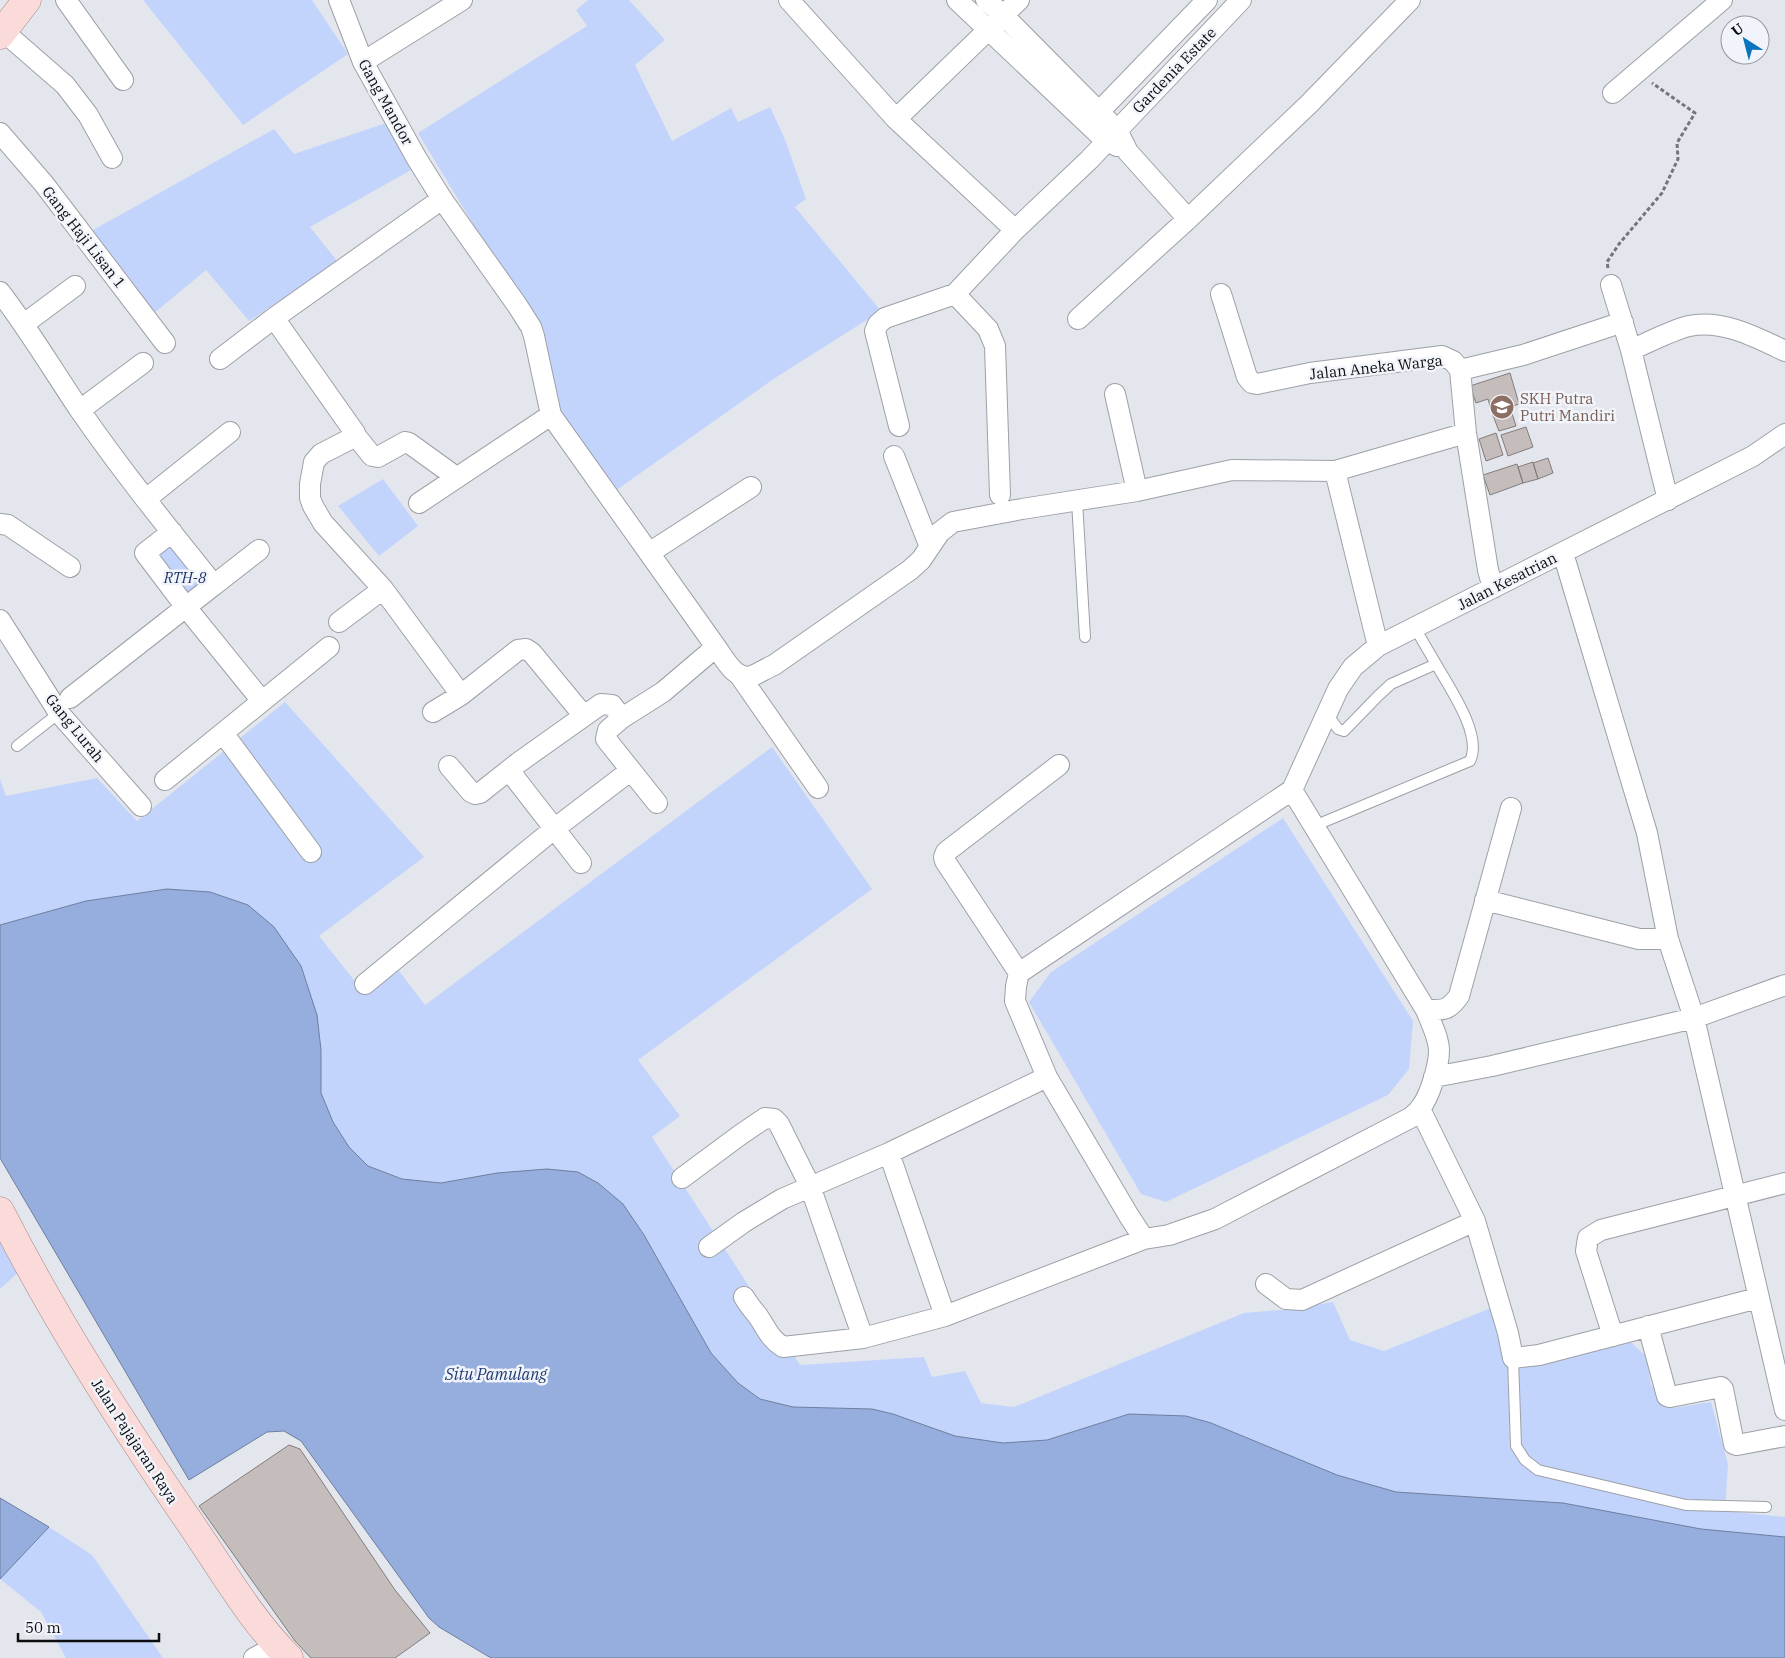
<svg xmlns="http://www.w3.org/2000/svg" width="1785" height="1658" font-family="'IBM Plex Serif',serif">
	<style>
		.green { fill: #c3d4fc }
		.water { fill: #96aedd; stroke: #6d7e9f }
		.building { fill: #c5bdbc; stroke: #837c7b }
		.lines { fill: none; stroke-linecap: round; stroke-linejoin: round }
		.lane-casing { stroke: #9da0a6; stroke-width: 12 }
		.street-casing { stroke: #9da0a6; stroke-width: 22 }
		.primary-casing { stroke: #a68382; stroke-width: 29 }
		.path { stroke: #74757a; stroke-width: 3; stroke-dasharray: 4 2.5; stroke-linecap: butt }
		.lane { stroke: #fff; stroke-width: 10 }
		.street { stroke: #fff; stroke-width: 20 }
		.primary { stroke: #fbdbd9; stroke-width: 28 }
		.labels { text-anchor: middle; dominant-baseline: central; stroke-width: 5; stroke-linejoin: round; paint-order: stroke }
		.street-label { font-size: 15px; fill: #0c0d0f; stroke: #f1f4fa }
		.education-label { font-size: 15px; fill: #785e54; stroke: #f1f4fa; text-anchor: start }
		.park-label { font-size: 15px; font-style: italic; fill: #1c2f68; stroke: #f1f4fa }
		.water-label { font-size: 16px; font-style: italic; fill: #213b73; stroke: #f1f4fa }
	</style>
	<rect width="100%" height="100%" fill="#e4e6ed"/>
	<path class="green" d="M 143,0 L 312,0 L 348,54 L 243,125 Z
		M 588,0 L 629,0 L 665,40 L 635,65 L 672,141 L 731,108 L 738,122 L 770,107 L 784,137 L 806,199 L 795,207 L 881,311 L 775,378 L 608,496 L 555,413 L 530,318 L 418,133 L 587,26 L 576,10 Z
		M 395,120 L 418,166 L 310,227 L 338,262 L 249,321 L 206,270 L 147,319 L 86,234 L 274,129 L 294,154 Z
		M 383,479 L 418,526 L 379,556 L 338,506 Z
		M 172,532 L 214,585 L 185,606 L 145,553 Z
		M 285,702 L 424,857 L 319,936 L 362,990 L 396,967 L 425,1005 L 772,747 L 872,889 L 638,1060 L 680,1116 L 652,1137 L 800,1365 L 924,1357 L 932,1377 L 965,1371 L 981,1403 L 1014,1407 L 1244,1313 L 1291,1309 L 1333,1302 L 1350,1340 L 1384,1351 L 1496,1306 L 1509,1333 L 1530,1358 L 1627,1339 L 1646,1356 L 1651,1385 L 1673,1408 L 1711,1402 L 1728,1464 L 1725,1511 L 1785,1517 L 1785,1537 L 1701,1529 L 1563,1503 L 1396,1492 L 1337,1475 L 1211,1423 L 1129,1414 L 1047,1440 L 1003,1443 L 955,1436 L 893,1414 L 872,1409 L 793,1407 L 760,1399 L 738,1383 L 711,1353 L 644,1235 L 623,1204 L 497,1173 L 441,1183 L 402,1179 L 368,1166 L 349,1147 L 333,1122 L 321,1093 L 321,1050 L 317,1015 L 167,889 L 86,901 L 0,925 L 0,779 L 6,796 L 97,778 L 137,821 Z
		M 1283,818 L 1413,1021 L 1409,1069 L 1388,1095 L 1166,1202 L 1141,1194 L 1029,1002 L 1051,972 Z
		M 0,1228 L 22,1269 L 0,1289 Z
		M 49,1527 L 92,1555 L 163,1658 L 66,1658 L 41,1612 L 0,1579 Z"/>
	<path class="water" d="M 167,889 L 210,892 L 248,905 L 274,927 L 301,966 L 317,1015 L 321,1050 L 321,1093 L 333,1122 L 349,1147 L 368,1166 L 402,1179 L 441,1183 L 497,1173 L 547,1169 L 578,1172 L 598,1183 L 623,1204 L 644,1235 L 711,1353 L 738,1383 L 760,1399 L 793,1407 L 872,1409 L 893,1414 L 955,1436 L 1003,1443 L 1047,1440 L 1129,1414 L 1186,1416 L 1211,1423 L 1337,1475 L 1396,1492 L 1563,1503 L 1701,1529 L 1785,1537 L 1785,1658 L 491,1658 L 439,1627 L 429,1618 L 301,1441 L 284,1431 L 267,1432 L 189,1480 L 0,1158 L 0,925 L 86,901 Z
		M 0,1498 L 49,1527 L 0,1579 Z"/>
	<path class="building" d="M 1510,373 L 1519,404 L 1492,413 L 1488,399 L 1476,403 L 1470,386 Z
		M 1510,407 L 1516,426 L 1499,431 L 1492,413 Z
		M 1526,427 L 1533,447 L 1508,456 L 1501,435 Z
		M 1496,433 L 1503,455 L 1486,461 L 1479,439 Z
		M 1548,458 L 1553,473 L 1538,479 L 1533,463 Z
		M 1533,462 L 1538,479 L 1523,483 L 1518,467 Z
		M 1517,464 L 1523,483 L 1490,495 L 1483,475 Z
		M 289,1445 L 300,1449 L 395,1590 L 430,1633 L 395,1658 L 311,1658 L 295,1641 L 199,1506 Z"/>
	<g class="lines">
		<defs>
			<path id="lane" d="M 1077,501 L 1085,637
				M 1327,714 L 1338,729 L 1344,731 L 1378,696 L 1391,684 L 1436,664 L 1415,628
				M 17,746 L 59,713
				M 1314,826 L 1470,761 C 1483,735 1449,687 1436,664
				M 1513,1358 L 1516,1446 L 1525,1460 L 1538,1470 L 1686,1505 L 1766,1507"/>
			<path id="street" d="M 66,0 L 123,80
				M 339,0 L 363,62 L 417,159 L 442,199 L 517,305 L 531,327 L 534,336 L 551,415 L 716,647 C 724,658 735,681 752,676 C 759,673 767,668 774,665 L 910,570 L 921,560 L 940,532 L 953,522 L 1022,509 L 1137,491 L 1232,470 L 1335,471 L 1466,433
				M 789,0 L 896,119 L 1015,230
				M 957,0 L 1106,141 L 1117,146
				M 986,0 L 1003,15 L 1117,130 L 1128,152 L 1188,219
				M 3,31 L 65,85 L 88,115 L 112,158
				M 363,62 L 462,0
				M 1613,93 L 1722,0
				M 896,119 L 1019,0
				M 1091,120 L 1207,0
				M 0,133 L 44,184 L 165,343
				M 1611,285 L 1631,350 L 1668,500
				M 0,292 C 29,330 53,370 79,409 C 121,470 168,528 214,585 L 259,550
				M 1221,294 L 1247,377 L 1252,383 L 1257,384 L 1310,373 L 1442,356 L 1453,361 L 1460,370 L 1466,433 L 1488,570 L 1493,588
				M 274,318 L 355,433 L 356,436 L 321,454 L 314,462 L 310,484 L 310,498 L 313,506 L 323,523 L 383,589 L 461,695 L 433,712
				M 1078,319 L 1188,219 L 1309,104 L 1410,0
				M 24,324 L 75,286
				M 1631,350 C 1647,343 1672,330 1689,326 C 1722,319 1756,337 1785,351
				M 220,359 L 274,318 L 442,199
				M 1460,370 L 1523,355 L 1623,322
				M 1115,394 L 1137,491
				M 80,410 L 143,363
				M 899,426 L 875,331 L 878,324 L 885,318 L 955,294
				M 356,436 L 372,456 L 378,457 L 405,442 L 409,443 L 456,477
				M 894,456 L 930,547
				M 1335,471 L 1378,646
				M 1000,495 L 995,346 L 988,329 L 955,294 L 1015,230 L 1089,160 L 1241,0
				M 146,499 L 230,432
				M 419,503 L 551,415
				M 0,524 L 8,525 L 70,567
				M 172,532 L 145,553 L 185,606 L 262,701
				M 649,553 L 751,487
				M 1563,553 L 1647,833 L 1668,939 L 1694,1018 L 1785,1410
				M 0,620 L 59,713 L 141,806
				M 339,622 L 383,589
				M 740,676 L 818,788
				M 461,695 L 518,650 L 526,649 L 532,653 L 584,716
				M 70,698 L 214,585
				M 622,718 L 608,730 L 606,739 L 657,803
				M 223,733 L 311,852
				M 449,766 L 471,792 L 475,794 L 480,793 L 518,763 L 601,704 L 612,705 L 622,718 L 663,692 L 716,647
				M 515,778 L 581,863
				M 165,780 L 329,647
				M 1292,790 L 1426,1010 C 1431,1023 1439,1038 1439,1051 C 1439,1065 1430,1096 1421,1107 C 1418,1112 1414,1115 1410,1118 L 1215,1219 L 1169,1235 L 1144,1239 L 1129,1216 L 1047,1077 L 1015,1001 L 1016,986 L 1019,973 Z
				M 1292,790 L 1338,689 L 1353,667 L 1378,646 L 1753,456 L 1785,434
				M 1485,900 L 1639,939 L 1668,939
				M 1019,973 L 945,861 L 944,857 L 946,852 L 1059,765
				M 365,984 L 554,829 L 630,771
				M 1426,1010 C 1444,1010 1448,1011 1459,996 L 1511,808
				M 1434,1077 L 1492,1066 L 1694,1018 L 1785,985
				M 1420,1109 L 1475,1221 L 1508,1333 L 1513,1358 L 1539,1355 L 1758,1298
				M 889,1153 L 945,1316
				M 682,1178 L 740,1135 L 765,1118 L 774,1119 L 779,1124 L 810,1186 L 863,1338
				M 709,1247 L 744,1222 L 782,1199 L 889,1153 L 1047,1077
				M 1266,1284 L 1286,1299 L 1302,1300 L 1475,1221
				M 744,1297 C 748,1304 753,1310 758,1316 C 766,1328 770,1339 783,1347 L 863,1338 L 945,1316 L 1144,1239
				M 1648,1326 L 1667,1396 L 1670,1397 L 1721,1387 L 1723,1389 L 1734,1444 L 1737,1445 L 1785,1436
				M 1613,1336 L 1586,1251 L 1588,1238 L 1601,1230 L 1785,1183
				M 254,1658 L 277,1646"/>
			<path id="primary" d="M 0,35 L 27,0
				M 0,1211 C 57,1323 124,1427 195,1530 C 224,1573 252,1621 289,1658"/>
		</defs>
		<use href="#lane" class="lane-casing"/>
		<use href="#street" class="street-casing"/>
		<use href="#primary" class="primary-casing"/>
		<path class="path" d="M 1608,268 L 1607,262 L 1619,244 L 1662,193 L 1678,159 L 1677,143 L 1695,113 L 1652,83"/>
		<use href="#lane" class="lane"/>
		<use href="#street" class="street"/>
		<use href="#primary" class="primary"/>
	</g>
	<defs>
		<symbol id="school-disc" viewBox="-11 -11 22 22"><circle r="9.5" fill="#8d6e63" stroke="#f1f4fa"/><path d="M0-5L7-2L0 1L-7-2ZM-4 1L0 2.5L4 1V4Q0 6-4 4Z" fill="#fff"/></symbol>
	</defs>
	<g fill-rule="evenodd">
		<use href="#school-disc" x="1488" y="393" width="28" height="28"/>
	</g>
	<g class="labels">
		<g class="street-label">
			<text transform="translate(1174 70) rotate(-46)">Gardenia Estate</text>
			<text transform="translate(386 102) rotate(61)">Gang Mandor</text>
			<text transform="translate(84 237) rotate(52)">Gang Haji Lisan 1</text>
			<text transform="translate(1376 367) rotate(-6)">Jalan Aneka Warga</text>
			<text transform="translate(1507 581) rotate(-27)">Jalan Kesatrian</text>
			<text transform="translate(75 728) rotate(51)">Gang Lurah</text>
			<text transform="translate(135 1441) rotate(57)">Jalan Pajajaran Raya</text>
		</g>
		<g class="education-label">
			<text x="1520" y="398">SKH Putra<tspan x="1520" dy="17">Putri Mandiri</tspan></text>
		</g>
		<g class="park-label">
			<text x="185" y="577">RTH-8</text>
		</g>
		<g class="water-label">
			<text x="496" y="1374">Situ Pamulang</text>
		</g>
	</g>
	<g transform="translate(1745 40) rotate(324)"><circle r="24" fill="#f1f4fa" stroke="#95989c"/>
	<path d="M0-4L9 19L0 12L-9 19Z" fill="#0a74bf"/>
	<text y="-8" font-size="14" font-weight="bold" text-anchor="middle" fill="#0c0d0f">U</text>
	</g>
	<path d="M18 1633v8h141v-8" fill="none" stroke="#0c0d0f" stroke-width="2.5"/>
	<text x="25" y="1633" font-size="15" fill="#0c0d0f" stroke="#f1f4fa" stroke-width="4" paint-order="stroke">50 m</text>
</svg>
